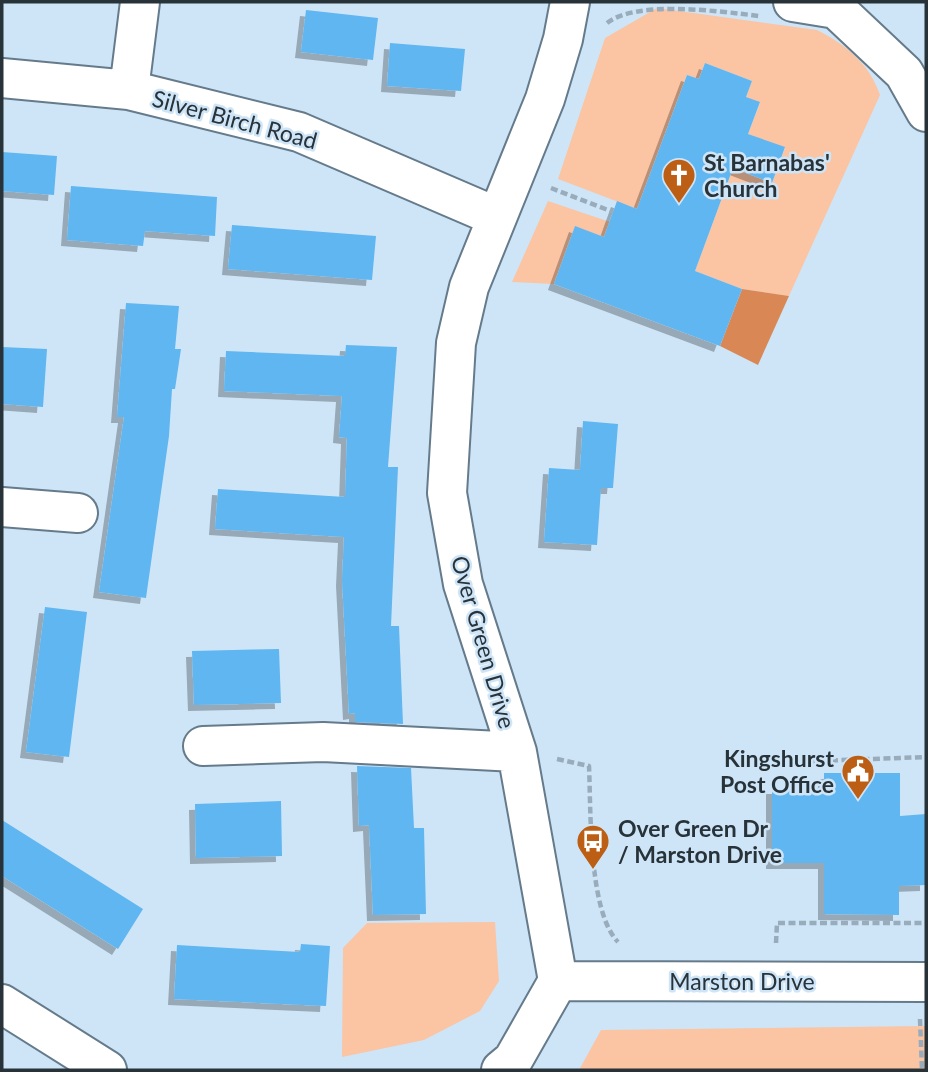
<svg xmlns="http://www.w3.org/2000/svg" width="928" height="1072" font-family="Lato,sans-serif">
	<style>
		.green { fill: #fbc4a3 }
		.forest { fill: #d98855 }
		.building { fill: #60b6f1; filter: url(#shadow) }
		.lines { fill: none; stroke-linecap: round; stroke-linejoin: round }
		.minor-casing { stroke: #657b8b; stroke-width: 42 }
		.path { stroke: #99acbb; stroke-width: 4.5; stroke-dasharray: 7 3.5; stroke-linecap: butt }
		.minor { stroke: #fff; stroke-width: 38 }
		.labels { text-anchor: middle; dominant-baseline: central; stroke-width: 5; stroke-linejoin: round; paint-order: stroke }
		.street-label { font-size: 23px; fill: #283239; stroke: #cee5f8 }
		.poi-label { font-size: 23px; font-weight: bold; fill: #283239; stroke: #cee5f8; text-anchor: start }
	</style>
	<defs>
		<filter id="shadow"><feDropShadow dx="-6" dy="6" stdDeviation="0" flood-color="#0004"/></filter>
	</defs>
	<rect width="100%" height="100%" fill="#cee5f8"/>
	<path class="green" d="M 657,8 L 817,30 C 845,44 870,64 880,95 L 789,296 L 742,289 L 695,271 L 733,168 L 772,183 L 785,148 L 748,134 L 760,103 L 746,97 L 752,81 L 705,63 L 699,79 L 687,75 L 637,209 L 558,179 L 605,38 Z
		M 548,201 L 610,222 L 604,237 L 575,227 L 554,284 L 512,282 Z
		M 495,922 L 499,981 L 480,1011 L 424,1040 L 342,1057 L 343,948 L 367,923 Z
		M 926,1026 L 926,1070 L 579,1070 L 601,1030 Z"/>
	<path class="forest" d="M 742,289 L 789,296 L 758,365 L 720,346 Z"/>
	<path class="building" d="M 306,10 L 378,18 L 373,60 L 301,52 Z
		M 390,43 L 465,49 L 461,91 L 387,86 Z
		M 705,63 L 752,81 L 746,97 L 760,102 L 748,134 L 785,147 L 772,183 L 733,168 L 695,271 L 742,289 L 720,346 L 554,284 L 575,226 L 604,237 L 617,201 L 637,209 L 687,75 L 699,79 Z
		M 2,152 L 57,156 L 54,195 L 2,191 Z
		M 71,186 L 217,197 L 215,236 L 145,231 L 143,246 L 67,240 Z
		M 232,225 L 376,236 L 372,280 L 228,269 Z
		M 126,303 L 179,306 L 175,349 L 181,349 L 175,389 L 172,389 L 169,436 L 146,598 L 99,592 L 124,417 L 117,417 Z
		M 346,345 L 397,347 L 388,467 L 398,467 L 391,626 L 399,626 L 403,724 L 355,722 L 355,713 L 349,714 L 342,580 L 344,537 L 215,529 L 218,489 L 345,497 L 347,438 L 339,437 L 342,396 L 224,391 L 226,351 L 345,356 Z
		M 2,347 L 47,349 L 43,407 L 2,404 Z
		M 583,421 L 618,424 L 613,488 L 601,488 L 597,545 L 544,542 L 549,468 L 580,470 Z
		M 45,607 L 87,612 L 69,757 L 26,752 Z
		M 279,649 L 281,703 L 194,705 L 192,651 Z
		M 357,766 L 411,768 L 414,828 L 424,828 L 426,914 L 373,915 L 369,825 L 359,826 Z
		M 824,773 L 900,773 L 900,816 L 926,814 L 926,885 L 899,886 L 899,915 L 824,914 L 824,863 L 772,863 L 772,788 L 824,788 Z
		M 281,801 L 282,856 L 196,858 L 195,804 Z
		M 2,820 L 143,909 L 118,949 L 2,876 Z
		M 301,944 L 330,946 L 326,1006 L 174,999 L 177,945 L 300,952 Z"/>
	<g class="lines">
		<defs>
			<path id="minor" d="M 793,2 L 836,9 L 904,73 L 926,112
				M 2,78 L 129,90 L 299,132 L 497,217
				M 129,90 L 140,2
				M 2,507 L 78,513
				M 203,746 L 323,742 L 517,752
				M 558,981 L 926,982
				M 2,1004 L 107,1070
				M 501,1070 L 513,1060 L 558,981 L 517,752 L 463,584 L 447,493 L 456,343 L 469,287 L 545,99 L 563,39 L 570,2"/>
		</defs>
		<use href="#minor" class="minor-casing"/>
		<path class="path" d="M 607,23 C 636,0 718,11 759,16
			M 551,188 L 613,212
			M 557,759 L 589,766 C 591,809 588,911 618,942
			M 789,762 L 926,757
			M 776,943 L 777,923 L 926,923
			M 920,1019 L 922,1070"/>
		<use href="#minor" class="minor"/>
	</g>
	<defs>
		<symbol id="church-pin" viewBox="-11 -11 22 30"><path d="M0 17L-7.5 6A9.5 9.5 0 1 1 7.5 6Z" fill="#bc5e13" stroke="#cee5f8"/><path d="M-1.2-6h2.4v3.5h3.3v2.4h-3.3V6h-2.4V-.1h-3.3v-2.4h3.3Z" fill="#fff"/></symbol>
		<symbol id="civic-pin" viewBox="-11 -11 22 30"><path d="M0 17L-7.5 6A9.5 9.5 0 1 1 7.5 6Z" fill="#bc5e13" stroke="#cee5f8"/><path d="M-.6-6.5H3V-4.5H.6V-3L4-1V1h2V6H-6V1h2V-1L-.6-3ZM-1.2 2.5V6h2.4V2.5Z" fill="#fff"/></symbol>
		<symbol id="bus-pin" viewBox="-11 -11 22 30"><path d="M0 17L-7.5 6A9.5 9.5 0 1 1 7.5 6Z" fill="#bc5e13" stroke="#cee5f8"/><path d="M-5-6H5V4H4V6H2V4H-2V6H-4V4H-5ZM-3.5-4V0h7V-4ZM-3.5 1.2v1.5H-2V1.2ZM2 1.2v1.5H3.5V1.2Z" fill="#fff"/></symbol>
	</defs>
	<g fill-rule="evenodd">
		<use href="#church-pin" x="660" y="156" width="38" height="52"/>
		<use href="#civic-pin" x="839" y="752" width="38" height="52"/>
		<use href="#bus-pin" x="574" y="822" width="38" height="52"/>
	</g>
	<g class="labels">
		<g class="street-label">
			<text transform="translate(235 119) rotate(15)">Silver Birch Road</text>
			<text transform="translate(484 642) rotate(74)">Over Green Drive</text>
			<text x="742" y="981">Marston Drive</text>
		</g>
		<g class="poi-label">
			<text x="704" y="162">St Barnabas'<tspan x="704" dy="26">Church</tspan></text>
			<text x="834" y="758" text-anchor="end">Kingshurst<tspan x="834" dy="26">Post Office</tspan></text>
			<text x="618" y="828">Over Green Dr<tspan x="618" dy="26">/ Marston Drive</tspan></text>
		</g>
	</g>
	<rect width="928" height="1072" fill="none" stroke="#283239" stroke-width="7"/>
</svg>
